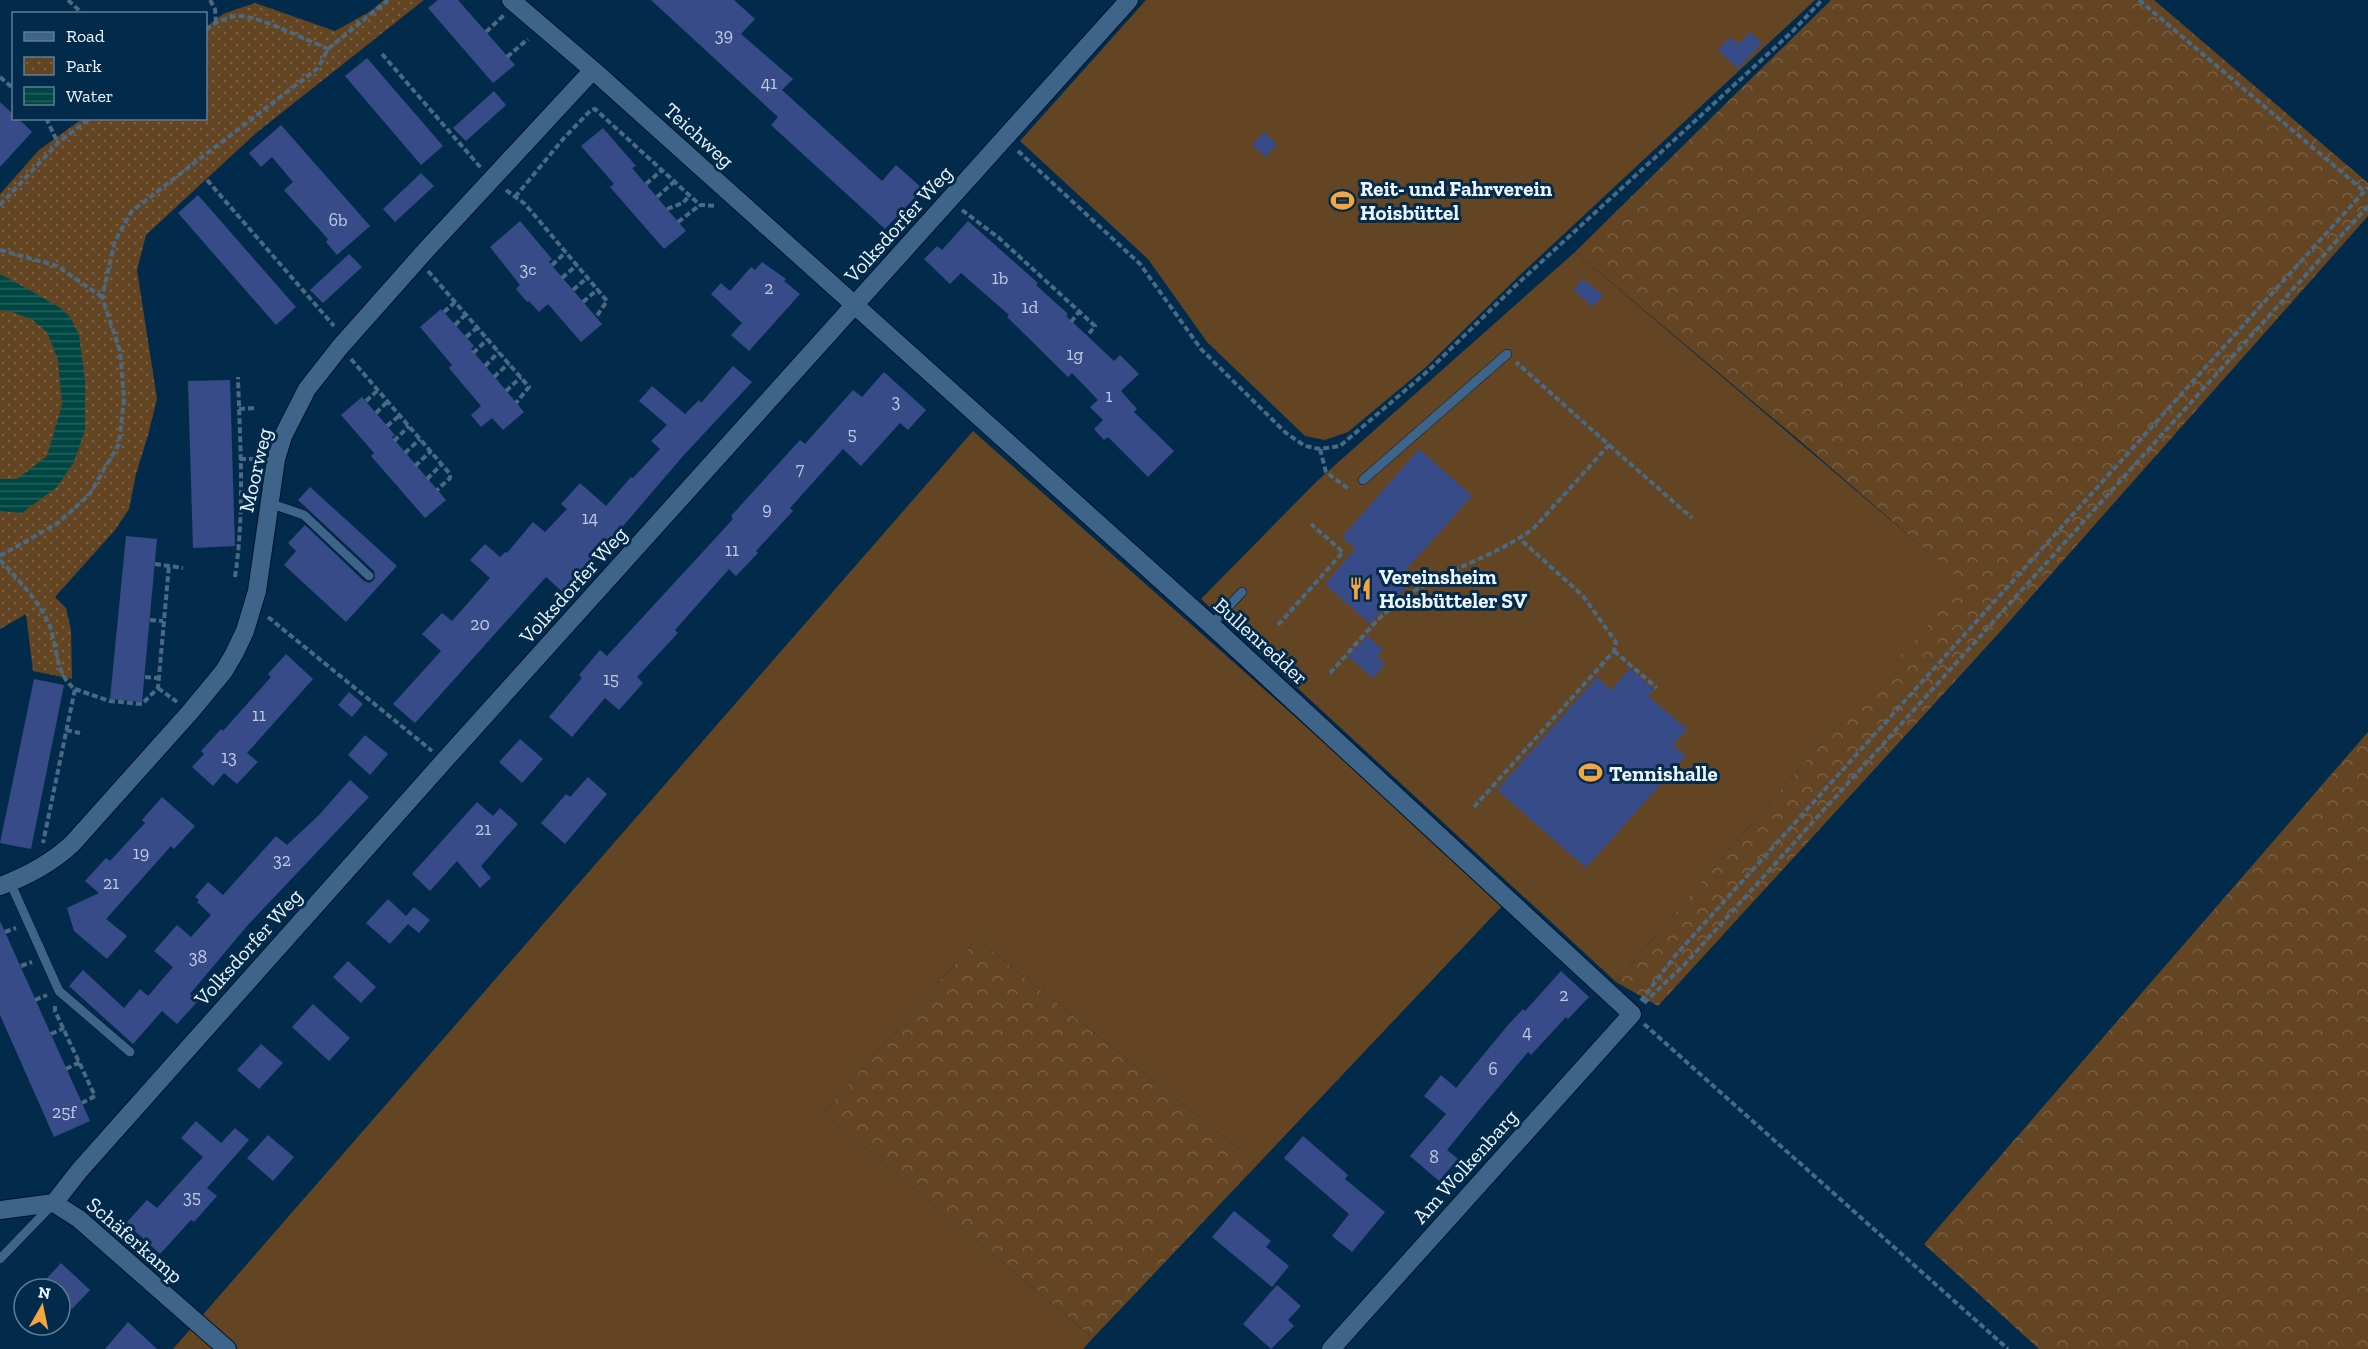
<svg xmlns="http://www.w3.org/2000/svg" width="2368" height="1349" font-family="'Zilla Slab',serif">
	<style>
		.grass { fill: #634523 }
		.forest { fill: url(#forest-crowns) }
		.park { fill: url(#park-dots) }
		.water { fill: url(#water-rules) }
		.building { fill: #374b89 }
		.lines { fill: none; stroke-linecap: round; stroke-linejoin: round }
		.lane-casing { stroke: #00132a; stroke-width: 10 }
		.street-casing { stroke: #00132a; stroke-width: 20 }
		.path { stroke: #4a6982; stroke-width: 4; stroke-dasharray: 6 3; stroke-linecap: butt }
		.lane { stroke: #3e6589; stroke-width: 9 }
		.street { stroke: #3e6589; stroke-width: 18 }
		.labels { text-anchor: middle; dominant-baseline: central; stroke-width: 6; stroke-linejoin: round; paint-order: stroke }
		.number-label { font-size: 18px; fill: #bfcae0 }
		.street-label { font-size: 21px; fill: #ecf5fd; stroke: #022b4b }
		.poi-label { font-size: 21px; font-weight: bold; fill: #ecf5fd; stroke: #022b4b; text-anchor: start }
	</style>
	<defs>
		<pattern id="forest-crowns" width="20" height="18" patternUnits="userSpaceOnUse" patternTransform="scale(1.5)"><rect width="20" height="18" fill="#634523"/><path d="M2 6a3 3 0 1 1 6 0M12 15a3 3 0 1 1 6 0" fill="none" stroke="#7a6044"/></pattern>
		<pattern id="park-dots" width="8" height="8" patternUnits="userSpaceOnUse" patternTransform="scale(1.5)"><rect width="8" height="8" fill="#634523"/><path d="M2 2h.1M6 6h.1" fill="none" stroke="#7a6044" stroke-width="1.8" stroke-linecap="round"/></pattern>
		<pattern id="water-rules" width="6" height="5" patternUnits="userSpaceOnUse" patternTransform="scale(1.5)"><rect width="6" height="5" fill="#004642"/><path d="M0 2.5h6" fill="none" stroke="#25615e"/></pattern>
	</defs>
	<rect width="100%" height="100%" fill="#022b4b"/>
	<path class="grass" d="M 1146,0 L 1815,0 L 1521,274 L 1426,367 L 1348,432 L 1325,440 L 1305,436 L 1207,342 L 1148,259 L 1020,141 Z
		M 1575,252 L 1966,584 L 1795,773 L 1616,982 L 1201,599 L 1316,482 Z
		M 973,431 L 1505,903 L 1258,1164 L 977,939 L 823,1113 L 1093,1338 L 1083,1349 L 173,1349 Z"/>
	<path class="forest" d="M 1831,0 L 2154,0 L 2368,183 L 2368,216 L 1999,633 L 1658,1006 L 1616,982 L 1795,773 L 1965,584 L 1800,441 L 1575,252 Z
		M 2368,732 L 2368,1349 L 2039,1349 L 1924,1244 Z
		M 977,939 L 1258,1164 L 1093,1338 L 823,1113 Z"/>
	<path class="park" d="M 384,0 L 424,0 L 256,133 L 146,235 L 137,270 L 157,399 L 148,435 L 136,474 L 129,509 L 115,530 L 55,597 L 66,608 L 71,630 L 72,679 L 33,671 L 26,614 L 0,629 L 0,194 L 39,150 L 82,119 L 206,118 L 206,27 L 223,14 L 255,3 L 335,31 L 371,11 Z"/>
	<path class="water" d="M 0,274 L 33,292 L 62,309 L 70,317 L 79,335 L 85,380 L 85,430 L 74,462 L 57,487 L 22,513 L 0,511 L 0,479 L 17,479 L 47,456 L 62,405 L 58,360 L 47,332 L 31,319 L 9,311 L 0,310 Z"/>
	<path class="building" d="M 438,0 L 458,0 L 515,65 L 493,83 L 428,8 Z
		M 651,0 L 734,0 L 755,19 L 741,34 L 793,79 L 782,90 L 882,181 L 896,165 L 923,189 L 885,229 L 771,125 L 778,117 Z
		M 1750,32 L 1762,43 L 1738,69 L 1718,50 L 1730,37 L 1739,44 Z
		M 367,58 L 443,146 L 421,165 L 345,76 Z
		M 494,91 L 506,105 L 466,141 L 453,128 Z
		M 0,102 L 14,115 L 14,118 L 18,118 L 32,132 L 0,167 Z
		M 281,125 L 370,226 L 337,255 L 326,242 L 328,239 L 284,190 L 293,182 L 272,157 L 261,167 L 249,153 Z
		M 603,128 L 636,166 L 632,168 L 686,231 L 664,249 L 610,187 L 614,184 L 581,146 Z
		M 1264,132 L 1277,144 L 1266,157 L 1252,145 Z
		M 421,173 L 434,186 L 395,222 L 383,209 Z
		M 198,195 L 296,307 L 276,325 L 178,213 Z
		M 520,221 L 552,259 L 549,262 L 602,324 L 581,342 L 548,304 L 539,312 L 529,301 L 527,302 L 516,289 L 520,285 L 490,247 Z
		M 968,221 L 1038,283 L 1036,285 L 1068,314 L 1066,316 L 1114,361 L 1120,355 L 1139,374 L 1121,391 L 1137,409 L 1134,412 L 1174,451 L 1148,477 L 1108,437 L 1104,440 L 1094,429 L 1103,420 L 1090,407 L 1098,400 L 1072,373 L 1068,377 L 1007,317 L 1009,315 L 961,273 L 950,284 L 924,259 L 937,246 L 942,250 Z
		M 349,254 L 362,267 L 323,303 L 310,290 Z
		M 762,262 L 786,279 L 784,281 L 800,294 L 749,351 L 731,335 L 742,323 L 711,294 L 721,283 L 730,291 L 751,267 L 755,270 Z
		M 1583,279 L 1603,295 L 1593,307 L 1573,290 Z
		M 441,309 L 474,346 L 471,349 L 524,412 L 503,430 L 492,418 L 481,427 L 471,415 L 481,406 L 449,368 L 452,365 L 420,327 Z
		M 733,366 L 752,382 L 683,456 L 565,594 L 546,577 L 415,723 L 393,704 L 441,651 L 422,634 L 442,613 L 452,621 L 490,578 L 470,560 L 485,544 L 500,557 L 505,552 L 507,553 L 533,522 L 545,532 L 567,509 L 561,504 L 580,483 L 606,506 L 631,477 L 633,478 L 660,449 L 651,441 L 667,425 L 639,401 L 652,386 L 685,414 L 699,400 L 701,403 Z
		M 884,372 L 926,410 L 908,430 L 900,423 L 861,466 L 843,449 L 790,508 L 793,511 L 756,551 L 758,553 L 736,576 L 729,569 L 675,630 L 678,633 L 637,677 L 643,683 L 619,710 L 605,698 L 572,737 L 549,717 L 582,678 L 579,675 L 600,650 L 607,656 L 733,519 L 731,516 L 800,440 L 805,444 L 853,390 L 862,397 Z
		M 230,380 L 235,546 L 193,548 L 188,381 Z
		M 362,397 L 395,435 L 392,437 L 446,500 L 425,518 L 371,456 L 374,453 L 341,415 Z
		M 1419,449 L 1472,496 L 1398,579 L 1407,587 L 1395,600 L 1393,597 L 1370,624 L 1325,584 L 1355,549 L 1342,537 Z
		M 310,487 L 397,566 L 346,622 L 284,565 L 296,551 L 288,543 L 305,525 L 364,581 L 370,583 L 375,578 L 374,571 L 298,500 Z
		M 126,536 L 157,539 L 142,702 L 110,699 Z
		M 1368,636 L 1383,650 L 1377,656 L 1385,664 L 1373,678 L 1348,656 Z
		M 286,654 L 313,679 L 247,753 L 258,762 L 237,784 L 224,773 L 213,786 L 192,767 L 204,754 L 201,751 L 221,729 L 223,731 L 271,677 L 268,674 Z
		M 1630,668 L 1654,690 L 1648,696 L 1687,729 L 1673,745 L 1686,756 L 1586,868 L 1497,790 L 1597,677 L 1611,690 Z
		M 34,679 L 64,685 L 31,849 L 0,843 Z
		M 349,692 L 363,704 L 352,717 L 338,705 Z
		M 365,735 L 388,754 L 370,775 L 348,755 Z
		M 520,739 L 543,759 L 522,783 L 499,762 Z
		M 588,777 L 607,794 L 565,844 L 541,823 L 566,794 L 570,797 Z
		M 350,780 L 369,797 L 247,926 L 190,994 L 198,1001 L 177,1024 L 162,1011 L 133,1044 L 69,986 L 83,970 L 124,1008 L 140,989 L 148,996 L 173,967 L 154,951 L 177,925 L 191,937 L 211,915 L 197,902 L 199,900 L 195,897 L 208,882 L 223,895 L 276,836 L 287,845 L 319,815 Z
		M 162,797 L 195,826 L 174,849 L 171,846 L 106,919 L 127,936 L 107,959 L 74,931 L 67,908 L 99,893 L 85,881 L 106,858 L 110,861 L 145,823 L 142,820 Z
		M 477,802 L 493,816 L 500,808 L 518,824 L 481,866 L 491,878 L 480,888 L 457,861 L 430,891 L 412,874 Z
		M 388,899 L 406,916 L 414,907 L 430,920 L 419,933 L 408,924 L 390,944 L 366,923 Z
		M 0,921 L 90,1121 L 54,1137 L 0,1015 Z
		M 348,961 L 376,987 L 361,1003 L 333,977 Z
		M 1561,971 L 1589,997 L 1568,1019 L 1566,1017 L 1531,1055 L 1528,1052 L 1481,1108 L 1447,1150 L 1458,1159 L 1439,1181 L 1410,1156 L 1446,1114 L 1424,1096 L 1441,1075 L 1456,1088 L 1508,1025 L 1523,1009 L 1525,1011 Z
		M 313,1004 L 350,1038 L 329,1061 L 292,1027 Z
		M 261,1044 L 283,1063 L 259,1089 L 237,1070 Z
		M 196,1121 L 221,1143 L 235,1128 L 249,1140 L 207,1188 L 217,1196 L 194,1222 L 191,1220 L 160,1254 L 126,1223 L 147,1200 L 157,1208 L 203,1157 L 181,1138 Z
		M 268,1135 L 294,1157 L 273,1181 L 247,1158 Z
		M 1303,1136 L 1348,1175 L 1345,1179 L 1385,1212 L 1352,1252 L 1332,1236 L 1349,1214 L 1284,1158 Z
		M 1234,1211 L 1271,1241 L 1266,1247 L 1289,1266 L 1272,1287 L 1212,1237 Z
		M 61,1263 L 90,1290 L 72,1309 L 60,1297 L 60,1289 L 37,1289 Z
		M 1277,1285 L 1301,1306 L 1288,1320 L 1294,1326 L 1271,1349 L 1243,1324 Z
		M 128,1322 L 157,1349 L 105,1349 Z"/>
	<g class="lines">
		<defs>
			<path id="lane" d="M 1363,480 L 1507,354
				M 269,503 L 304,515 L 369,576
				M 1211,625 L 1242,592
				M 10,882 L 59,991 L 130,1052
				M 0,1259 L 52,1205"/>
			<path id="street" d="M 511,0 L 593,70 L 1211,625 L 1632,1014 L 1331,1349
				M 0,886 C 28,876 50,864 72,844 L 191,711 L 224,671 L 234,654 L 245,631 L 257,591 L 276,459 L 283,436 L 307,389 L 340,347 L 427,249 L 593,70
				M 54,1203 L 79,1171 L 444,761 L 1129,0
				M 0,1210 L 54,1203 L 79,1219 L 227,1349"/>
		</defs>
		<use href="#lane" class="lane-casing"/>
		<use href="#street" class="street-casing"/>
		<path class="path" d="M 68,0 L 83,14
			M 210,0 L 215,9 L 216,22
			M 2139,0 L 2364,191
			M 206,30 C 214,23 228,16 240,16 C 258,16 309,41 328,49
			M 486,32 L 504,15
			M 382,54 L 481,168
			M 507,57 L 528,39
			M 0,77 L 14,89
			M 46,118 L 58,143
			M 1018,151 L 1140,264 L 1201,349 L 1224,372 L 1286,433 L 1305,446 L 1320,449 L 1340,446 L 1429,370 L 1514,287 L 1793,31 L 1822,0
			M 207,180 L 334,326
			M 646,184 L 662,170
			M 506,190 L 525,204 L 607,301 L 596,317
			M 515,197 L 564,138 L 591,110 L 595,109 L 700,205 L 717,206
			M 657,197 L 674,182
			M 0,205 L 58,143 L 90,118
			M 667,209 L 683,203 L 689,196
			M 962,210 L 999,238 L 1095,326 L 1087,336
			M 678,222 L 700,205
			M 0,250 L 57,266 L 102,297
			M 552,265 L 566,252
			M 428,271 L 529,387 L 516,403
			M 562,278 L 577,265
			M 573,290 L 588,277
			M 583,302 L 598,289
			M 444,312 L 456,301
			M 1071,322 L 1079,312
			M 455,325 L 466,314
			M 466,337 L 478,327
			M 473,353 L 488,339
			M 351,359 L 450,474 L 450,478 L 437,490
			M 485,366 L 499,352
			M 494,377 L 509,363
			M 506,391 L 521,377
			M 366,401 L 378,390
			M 239,409 L 254,408
			M 376,413 L 388,401
			M 387,426 L 400,415
			M 394,441 L 409,426
			M 1609,445 L 1692,518
			M 1320,449 L 1326,472 L 1350,490
			M 405,453 L 420,439
			M 240,459 L 257,459
			M 415,466 L 431,451
			M 427,479 L 442,464
			M 0,556 L 58,523 L 89,495 L 119,444 L 124,399 L 120,351 L 102,297 L 115,241 L 132,211 L 318,68 L 328,49 L 388,0
			M 0,560 C 17,578 35,597 46,618 C 59,641 52,672 75,689 L 43,843
			M 155,564 L 183,568
			M 235,577 C 245,511 240,443 238,377
			M 268,617 L 432,751
			M 150,620 L 163,621
			M 1278,625 L 1343,552 L 1311,524
			M 1614,651 L 1657,688
			M 1330,673 C 1350,652 1371,624 1393,606 C 1435,572 1491,560 1534,528 L 1609,445 L 1516,362
			M 145,677 L 159,678
			M 158,688 L 177,702
			M 75,689 L 109,701 L 142,704 L 158,688 L 169,565
			M 66,730 L 80,733
			M 1474,807 L 1614,651 L 1616,642 L 1583,596 L 1520,539
			M 5,932 L 16,928
			M 21,966 L 32,962
			M 35,1000 L 47,995
			M 1641,1001 L 1674,957 L 2368,187
			M 1644,1003 L 1684,965 L 2368,206
			M 55,1006 L 55,1011 L 95,1096 L 82,1103
			M 1644,1024 L 2008,1349
			M 51,1034 L 64,1028
			M 66,1069 L 80,1062"/>
		<use href="#lane" class="lane"/>
		<use href="#street" class="street"/>
	</g>
	<defs>
		<symbol id="stadium-bare" viewBox="-9 -9 18 18"><path d="M0-5a6.5 5 0 1 0 0 10a6.5 5 0 1 0 0-10ZM-3.5-1.8h7v3.6h-7Z" fill="#f3a443" stroke="#022b4b" stroke-width="2.5" paint-order="stroke"/></symbol>
		<symbol id="restaurant-bare" viewBox="-9 -9 18 18"><path d="M-5-6h1v4h1v-4h1v4h1v-4h1v5L-1.5 .5V6h-2V.5L-5-1ZM5-6V6H3V1.5H1.5Q1.5-4 5-6Z" fill="#f3a443" stroke="#022b4b" stroke-width="2.5" paint-order="stroke"/></symbol>
	</defs>
	<g fill-rule="evenodd">
		<use href="#stadium-bare" x="1326" y="184" width="33" height="33"/>
		<use href="#restaurant-bare" x="1344" y="572" width="33" height="33"/>
		<use href="#stadium-bare" x="1574" y="756" width="33" height="33"/>
	</g>
	<g class="labels">
		<g class="number-label">
			<text x="724" y="35">39</text>
			<text x="769" y="83">41</text>
			<text x="338" y="220">6b</text>
			<text x="528" y="269">3c</text>
			<text x="1000" y="278">1b</text>
			<text x="769" y="288">2</text>
			<text x="1030" y="307">1d</text>
			<text x="1075" y="354">1g</text>
			<text x="1109" y="396">1</text>
			<text x="896" y="401">3</text>
			<text x="852" y="434">5</text>
			<text x="800" y="469">7</text>
			<text x="767" y="509">9</text>
			<text x="590" y="518">14</text>
			<text x="732" y="550">11</text>
			<text x="480" y="624">20</text>
			<text x="611" y="679">15</text>
			<text x="259" y="715">11</text>
			<text x="229" y="757">13</text>
			<text x="483" y="829">21</text>
			<text x="141" y="853">19</text>
			<text x="282" y="860">32</text>
			<text x="111" y="883">21</text>
			<text x="198" y="957">38</text>
			<text x="1564" y="995">2</text>
			<text x="1527" y="1032">4</text>
			<text x="1493" y="1069">6</text>
			<text x="64" y="1112">25f</text>
			<text x="1434" y="1157">8</text>
			<text x="192" y="1197">35</text>
		</g>
		<g class="street-label">
			<text transform="translate(699 135) rotate(42)">Teichweg</text>
			<text transform="translate(898 224) rotate(-48)">Volksdorfer Weg</text>
			<text transform="translate(255 470) rotate(-77)">Moorweg</text>
			<text transform="translate(573 585) rotate(-48)">Volksdorfer Weg</text>
			<text transform="translate(1261 641) rotate(42)">Bullenredder</text>
			<text transform="translate(248 947) rotate(-48)">Volksdorfer Weg</text>
			<text transform="translate(1465 1166) rotate(-48)">Am Wolkenbarg</text>
			<text transform="translate(135 1240) rotate(41)">Schäferkamp</text>
		</g>
		<g class="poi-label">
			<text x="1360" y="188">Reit- und Fahrverein<tspan x="1360" dy="24">Hoisbüttel</tspan></text>
			<text x="1379" y="576">Vereinsheim<tspan x="1379" dy="24">Hoisbütteler SV</tspan></text>
			<text x="1609" y="773">Tennishalle</text>
		</g>
	</g>
	<rect x="12" y="12" width="195" height="108" fill="#022b4b" stroke="#607c92" stroke-width="1.5"/>
	<rect x="24" y="32" width="30" height="9" fill="#3e6589" stroke="#607c92" stroke-width="1.5"/>
	<text x="66" y="42" font-size="18" fill="#ecf5fd">Road</text>
	<rect x="24" y="57" width="30" height="18" fill="url(#park-dots)" stroke="#607c92" stroke-width="1.5"/>
	<text x="66" y="72" font-size="18" fill="#ecf5fd">Park</text>
	<rect x="24" y="87" width="30" height="18" fill="url(#water-rules)" stroke="#607c92" stroke-width="1.5"/>
	<text x="66" y="102" font-size="18" fill="#ecf5fd">Water</text>
	<g transform="translate(42 1307) rotate(9)"><circle r="28" fill="#022b4b" stroke="#607c92" stroke-width="1.5"/>
	<path d="M0-4.5L10 22L0 15L-10 22Z" fill="#f3a443"/>
	<text y="-9" font-size="16" font-weight="bold" text-anchor="middle" fill="#ecf5fd">N</text>
	</g>
</svg>
